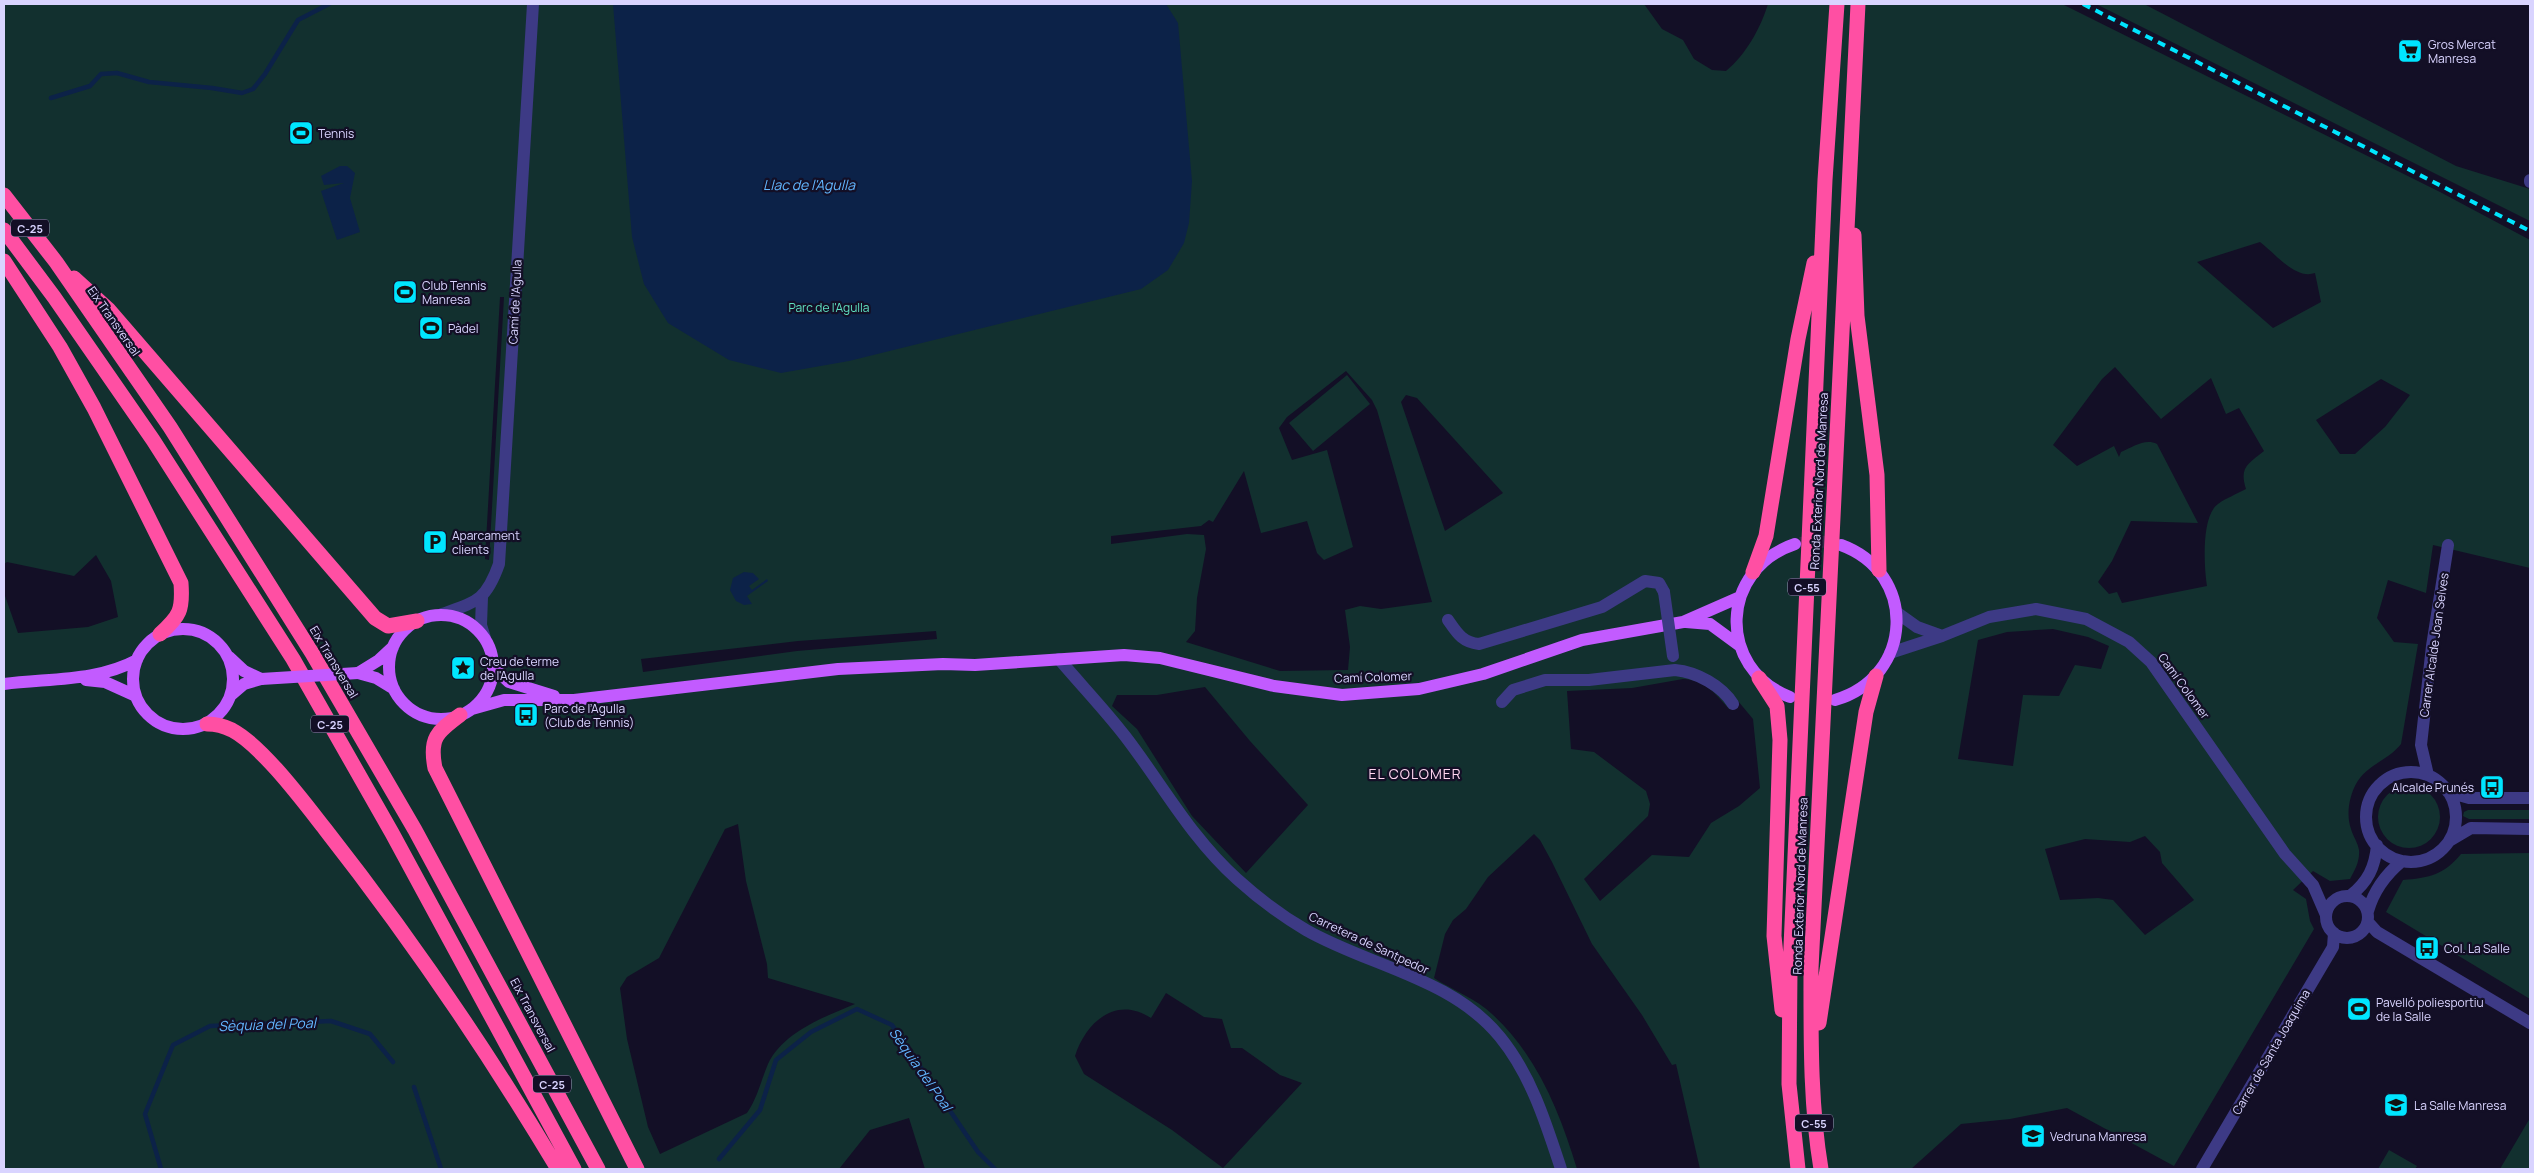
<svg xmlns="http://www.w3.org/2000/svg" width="2534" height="1173" font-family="Manrope,sans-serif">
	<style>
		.green { fill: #12302f; fill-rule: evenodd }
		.water { fill: #0c2248 }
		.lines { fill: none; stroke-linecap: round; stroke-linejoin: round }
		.stream { stroke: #0c2248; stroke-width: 4.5 }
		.major-tunnel { stroke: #312d47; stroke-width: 12; stroke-dasharray: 12 6; stroke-linecap: butt }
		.minor { stroke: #3d3a85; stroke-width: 12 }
		.major { stroke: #c25bff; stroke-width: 12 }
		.highway { stroke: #ff4fa3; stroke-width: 15 }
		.rail { stroke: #00e5ff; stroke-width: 4; stroke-dasharray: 8 6; stroke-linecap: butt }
		.minor-bridge { stroke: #3d3a85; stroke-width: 12 }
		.major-bridge { stroke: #c25bff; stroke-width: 12 }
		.labels { text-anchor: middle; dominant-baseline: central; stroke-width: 4.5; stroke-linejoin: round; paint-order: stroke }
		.shield { fill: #130f26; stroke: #9e99be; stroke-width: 1 }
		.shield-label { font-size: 11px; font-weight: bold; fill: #d9d4ff }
		.poi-label { font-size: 12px; fill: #d9d4ff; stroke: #130f26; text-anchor: start }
		.street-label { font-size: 12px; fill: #d9d4ff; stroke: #130f26 }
		.park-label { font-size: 12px; fill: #5fe0c0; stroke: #130f26 }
		.water-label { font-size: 14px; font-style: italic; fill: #62b6ff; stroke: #130f26 }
		.neighbourhood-label { font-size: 14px; letter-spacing: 1px; fill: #ffd6f0; stroke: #130f26 }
	</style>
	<rect width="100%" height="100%" fill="#130f26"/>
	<path class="green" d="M 4,4 L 1644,4 L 1662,29 L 1683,40 L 1694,59 L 1712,70 L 1726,71 C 1746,55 1761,27 1768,4 L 2062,4 L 2440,192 L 2530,240 L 2530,568 L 2433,545 L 2426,593 L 2388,580 L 2377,618 L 2394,642 L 2418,644 L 2401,744 C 2389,760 2366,765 2356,784 C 2349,797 2346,815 2351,829 C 2353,836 2358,843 2359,850 C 2360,861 2355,870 2350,879 L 2330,881 L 2313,871 L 2293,890 L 2306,899 L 2310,921 L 2314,929 L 2174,1166 L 2067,1108 L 2010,1119 L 1961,1124 L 1911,1169 L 1700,1169 L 1676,1064 L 1672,1065 L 1642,1015 L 1592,944 L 1552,862 L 1540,840 L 1534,834 L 1488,877 L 1466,909 L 1453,920 L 1445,934 L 1434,978 C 1452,990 1477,999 1492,1014 C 1537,1055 1560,1113 1577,1169 L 925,1169 L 909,1118 L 870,1130 L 839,1169 L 4,1169 L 4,593 L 18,633 L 88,627 L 118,617 L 111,581 L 96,555 L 74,576 L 7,562 L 4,564 ZM 2260,242 C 2275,253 2295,280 2315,273 L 2321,302 L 2273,328 L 2197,262 ZM 500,297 L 504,297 L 489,560 L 485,559 ZM 2115,367 L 2161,419 L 2211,378 L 2226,414 L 2239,408 L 2264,451 C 2248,464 2239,467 2246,489 C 2237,494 2226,498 2218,504 C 2201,516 2204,567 2207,586 L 2122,603 L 2117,592 L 2109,594 L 2098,582 L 2112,561 L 2131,521 L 2198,523 L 2157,444 C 2145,438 2133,447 2121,452 L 2119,457 L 2114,446 L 2077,466 L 2053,445 L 2102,379 ZM 1346,371 L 1372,400 L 1377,410 L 1432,602 L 1381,609 L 1360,606 L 1345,610 L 1350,647 L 1348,670 L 1280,671 L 1186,642 L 1195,631 L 1197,598 L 1206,549 L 1204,535 L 1187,534 L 1111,544 L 1111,536 L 1201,526 L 1209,520 L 1213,522 L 1244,471 L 1261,533 L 1307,521 L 1317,553 L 1324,560 L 1353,547 L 1327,450 L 1292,460 L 1279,428 L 1287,417 ZM 2381,379 L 2410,395 L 2385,427 L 2355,454 L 2340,454 L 2316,420 ZM 1406,395 L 1417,398 L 1503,493 L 1445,531 L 1401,402 ZM 2053,629 L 2088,637 L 2109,646 L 2101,669 L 2075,665 L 2059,696 L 2023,695 L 2013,766 L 1958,759 L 1978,640 L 2007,632 ZM 936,631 L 937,639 L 797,651 L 643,672 L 641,659 L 798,641 ZM 1683,679 C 1705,680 1715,693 1729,709 L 1738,701 L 1753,719 L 1760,788 L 1739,806 L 1711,823 L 1689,857 L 1652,855 L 1600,901 L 1584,879 L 1648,816 L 1650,804 L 1646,791 L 1594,752 L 1571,749 L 1567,691 L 1632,688 ZM 1205,687 L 1250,741 L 1308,805 L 1246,873 L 1192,816 L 1137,729 L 1112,706 L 1117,695 L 1157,695 ZM 738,824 L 746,881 L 767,964 L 768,978 L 855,1004 C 824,1017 783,1032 768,1064 C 761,1080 758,1097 747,1113 L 660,1154 L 648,1127 L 627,1039 L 620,988 L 627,977 L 659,958 L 725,829 ZM 2145,836 L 2160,852 L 2162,863 L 2194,900 L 2145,935 L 2113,900 L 2098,898 L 2060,900 L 2045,849 L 2085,839 L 2130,842 ZM 1166,993 L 1204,1017 L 1222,1019 L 1231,1048 L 1242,1048 L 1280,1075 L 1302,1083 L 1223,1168 L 1172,1130 L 1084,1074 L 1075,1056 C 1086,1022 1116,995 1151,1018 Z
		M 2096,4 L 2144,4 L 2456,166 L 2530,189 L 2530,221 Z
		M 1347,375 L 1370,404 L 1313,451 L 1289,423 Z
		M2378 817a31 31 0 1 1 62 0a31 31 0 1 1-62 0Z
		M 2468,810 L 2530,810 L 2530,819 L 2469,819 L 2463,816 L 2464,812 Z
		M 2530,853 L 2530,999 L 2386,912 L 2403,880 C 2428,878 2444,875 2461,854 Z
		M 2530,1118 L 2530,1169 L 2500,1169 Z
		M 2389,1150 L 2417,1166 L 2415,1169 L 2378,1169 Z"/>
	<path class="water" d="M 613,4 L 1166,4 L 1178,23 L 1192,181 L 1189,223 L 1184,243 L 1168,270 L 1141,289 L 849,361 L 781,373 L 729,360 L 668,323 L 644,284 L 632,237 Z
		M 340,166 L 347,166 L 355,173 L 350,198 L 360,232 L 337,240 L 321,191 L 344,183 L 324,185 L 321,176 Z
		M 744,572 L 753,573 L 759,579 L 749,586 L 752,590 L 767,579 L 768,581 L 747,596 L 752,604 L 744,605 L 736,601 L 730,590 L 733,578 Z"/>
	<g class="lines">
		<path class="stream" d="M 51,98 L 90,86 L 101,74 L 117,73 L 149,82 L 212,88 L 242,93 L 253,89 L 265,74 L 298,20 L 329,4
			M 414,1087 L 441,1169
			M 719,1159 L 760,1110 L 776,1060 L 811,1032 L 857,1009 L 892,1025 L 978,1152 L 995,1169
			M 161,1169 L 145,1114 L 173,1045 L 210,1026 L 331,1021 L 370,1034 L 393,1062"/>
		<path class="major-tunnel" d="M 1800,543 L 1818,541 L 1839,544"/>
		<path class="minor" d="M 2530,182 L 2530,180
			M 482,597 L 481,625 L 485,638
			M 1896,612 L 1917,627 L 1942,636
			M 442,614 C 476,602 486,601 499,564 L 533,4
			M 1448,620 C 1457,633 1462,642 1479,644 L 1602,607 L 1645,581 L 1659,583 L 1664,592
			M 1890,653 L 1942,636 L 1989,617 L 2036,609 L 2086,619 L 2129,642 L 2151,662 L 2285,854 L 2313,885 L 2326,915
			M 1059,659 C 1081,685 1105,710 1125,736 C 1162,784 1191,838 1237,879 C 1258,898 1282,916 1306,930 C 1369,966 1452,978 1500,1037 C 1531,1075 1546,1123 1561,1169
			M 1502,702 L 1513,690 L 1545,680 L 1589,680 L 1675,670 C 1697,672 1722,686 1733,704
			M2366 817a45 45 0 1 1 90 0a45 45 0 1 1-90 0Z
			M 2428,775 L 2421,745 L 2432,646 L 2448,545
			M 2448,792 L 2469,798 L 2530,798
			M 2449,841 L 2471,828 L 2530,829
			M2326 917a21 21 0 1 1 42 0a21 21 0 1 1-42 0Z
			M 2350,896 C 2368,882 2375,867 2377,845
			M 2368,911 C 2374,890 2385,875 2402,861
			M 2368,922 L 2377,932 L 2530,1023
			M 2202,1169 L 2333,947 L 2334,933"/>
		<path class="major" d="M389 667a52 52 0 1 1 104 0a52 52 0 1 1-104 0Z
			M 1686,622 L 1710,624 L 1740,646
			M133 679a50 50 0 1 1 100 0a50 50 0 1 1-100 0Z
			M 229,657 L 244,671 L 261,679
			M 493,667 L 509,682 L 554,696
			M 358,673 L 379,660 L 393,647
			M 358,673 L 376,678 L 394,689
			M 86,680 L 105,682 L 136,696
			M 4,684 C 48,678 96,682 137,660
			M 230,696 L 244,684 L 261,679
			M 1790,697 C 1716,668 1720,569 1795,544
			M 1835,700 C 1914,677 1918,573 1841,545
			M 472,709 L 504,700 L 574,700 L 838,669 L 943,664 L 975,665 L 1124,655 L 1160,658 L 1274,686 L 1342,695 L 1419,689 L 1483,674 L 1582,640 L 1683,622 L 1740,597"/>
		<path class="highway" d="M 4,195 L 56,262 L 170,427 L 312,653 L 415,830 L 598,1169
			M 4,230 L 54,297 L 153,440 L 293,659 L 392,833 L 574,1169
			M 1854,235 L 1857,316 L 1877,475 L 1879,570
			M 4,261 L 60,347 L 94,408 L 181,583 C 183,610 180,616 160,634
			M 74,278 L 108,309 L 375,618 L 388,626 L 417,621
			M 1753,572 L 1766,536 L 1798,339 L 1814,263
			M 1759,678 L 1777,706 L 1780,740 L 1774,936 L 1782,1010
			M 460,715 C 437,732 429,738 435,768 L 637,1169
			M 207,724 C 216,724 224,726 232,730 C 262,746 303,801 325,829 C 409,936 488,1052 558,1169
			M 1819,1023 L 1866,712 L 1876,676
			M 1798,1169 L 1789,1084 L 1790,969 L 1825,180 L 1837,4
			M 1821,1169 C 1810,1103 1811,1036 1811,969 L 1858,4"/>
		<path class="rail" d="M 2083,4 L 2530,231"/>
		<path class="minor-bridge" d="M 1664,592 L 1673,656"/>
		<path class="major-bridge" d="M 261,679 L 358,673"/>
	</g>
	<defs>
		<symbol id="supermarket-square" viewBox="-11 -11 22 22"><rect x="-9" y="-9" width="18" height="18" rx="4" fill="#00e5ff" stroke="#130f26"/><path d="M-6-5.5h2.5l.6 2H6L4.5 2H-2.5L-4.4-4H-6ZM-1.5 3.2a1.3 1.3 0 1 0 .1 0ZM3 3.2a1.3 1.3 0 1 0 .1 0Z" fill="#111"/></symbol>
		<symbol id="stadium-square" viewBox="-11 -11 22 22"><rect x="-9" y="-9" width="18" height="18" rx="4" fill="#00e5ff" stroke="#130f26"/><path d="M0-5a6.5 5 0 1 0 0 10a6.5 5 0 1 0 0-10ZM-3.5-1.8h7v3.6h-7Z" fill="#111"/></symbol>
		<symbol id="parking-square" viewBox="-11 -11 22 22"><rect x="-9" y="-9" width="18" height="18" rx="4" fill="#00e5ff" stroke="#130f26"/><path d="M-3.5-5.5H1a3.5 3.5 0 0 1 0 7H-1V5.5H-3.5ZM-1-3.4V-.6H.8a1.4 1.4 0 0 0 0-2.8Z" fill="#111"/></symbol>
		<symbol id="sight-square" viewBox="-11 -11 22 22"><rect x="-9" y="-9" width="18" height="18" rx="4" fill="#00e5ff" stroke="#130f26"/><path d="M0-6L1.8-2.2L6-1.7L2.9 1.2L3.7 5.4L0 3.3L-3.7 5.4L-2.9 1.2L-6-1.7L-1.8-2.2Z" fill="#111"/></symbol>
		<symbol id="bus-square" viewBox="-11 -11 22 22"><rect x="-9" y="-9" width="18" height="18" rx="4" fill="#00e5ff" stroke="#130f26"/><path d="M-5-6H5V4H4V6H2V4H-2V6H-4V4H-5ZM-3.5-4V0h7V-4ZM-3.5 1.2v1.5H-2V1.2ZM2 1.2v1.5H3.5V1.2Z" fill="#111"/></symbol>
		<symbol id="school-square" viewBox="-11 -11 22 22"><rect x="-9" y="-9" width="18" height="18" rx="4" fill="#00e5ff" stroke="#130f26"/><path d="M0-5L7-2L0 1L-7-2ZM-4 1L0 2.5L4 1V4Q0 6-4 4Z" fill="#111"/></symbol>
	</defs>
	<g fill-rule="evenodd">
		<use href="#supermarket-square" x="2396" y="37" width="28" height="28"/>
		<use href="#stadium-square" x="287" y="119" width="28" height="28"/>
		<use href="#stadium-square" x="391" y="278" width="28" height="28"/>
		<use href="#stadium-square" x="417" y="314" width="28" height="28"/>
		<use href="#parking-square" x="421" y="528" width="28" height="28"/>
		<use href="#sight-square" x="449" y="654" width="28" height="28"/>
		<use href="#bus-square" x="512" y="701" width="28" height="28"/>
		<use href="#bus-square" x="2478" y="773" width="28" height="28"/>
		<use href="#bus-square" x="2413" y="934" width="28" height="28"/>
		<use href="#stadium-square" x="2345" y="995" width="28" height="28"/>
		<use href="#school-square" x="2382" y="1091" width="28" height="28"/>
		<use href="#school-square" x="2019" y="1122" width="28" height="28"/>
	</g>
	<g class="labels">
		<g class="shield">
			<rect x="11" y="219.5" width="38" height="17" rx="4"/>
			<rect x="1788" y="578.5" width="38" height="17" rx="4"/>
			<rect x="311" y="715.5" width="38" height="17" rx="4"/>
			<rect x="533" y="1075.5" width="38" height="17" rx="4"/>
			<rect x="1795" y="1114.5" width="38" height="17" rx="4"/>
		</g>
		<g class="shield-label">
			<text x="30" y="228">C-25</text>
			<text x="1807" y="587">C-55</text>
			<text x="330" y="724">C-25</text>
			<text x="552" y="1084">C-25</text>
			<text x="1814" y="1123">C-55</text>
		</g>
		<g class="poi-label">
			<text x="2428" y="44">Gros Mercat<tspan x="2428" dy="14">Manresa</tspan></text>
			<text x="318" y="133">Tennis</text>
			<text x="422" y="285">Club Tennis<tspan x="422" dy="14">Manresa</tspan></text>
			<text x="448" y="328">Pàdel</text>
			<text x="452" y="535">Aparcament<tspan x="452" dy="14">clients</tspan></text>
			<text x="480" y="661">Creu de terme<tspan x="480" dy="14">de l'Agulla</tspan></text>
			<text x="544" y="708">Parc de l’Agulla<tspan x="544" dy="14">(Club de Tennis)</tspan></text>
			<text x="2474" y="787" text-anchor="end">Alcalde Prunés</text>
			<text x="2444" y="948">Col. La Salle</text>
			<text x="2376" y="1002">Pavelló poliesportiu<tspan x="2376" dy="14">de la Salle</tspan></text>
			<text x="2414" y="1105">La Salle Manresa</text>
			<text x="2050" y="1136">Vedruna Manresa</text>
		</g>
		<g class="street-label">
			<text transform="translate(515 302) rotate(-87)">Camí de l'Agulla</text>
			<text transform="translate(114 321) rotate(55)">Eix Transversal</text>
			<text transform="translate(1819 481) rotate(-87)">Ronda Exterior Nord de Manresa</text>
			<text transform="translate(2434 645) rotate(-82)">Carrer Alcalde Joan Selves</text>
			<text transform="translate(334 662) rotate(59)">Eix Transversal</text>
			<text transform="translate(1373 677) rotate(-2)">Camí Colomer</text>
			<text transform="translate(2184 686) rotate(54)">Camí Colomer</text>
			<text transform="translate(1800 886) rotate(-88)">Ronda Exterior Nord de Manresa</text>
			<text transform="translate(1369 943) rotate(25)">Carretera de Santpedor</text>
			<text transform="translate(533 1015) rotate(62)">Eix Transversal</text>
			<text transform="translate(2271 1052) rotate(-60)">Carrer de Santa Joaquima</text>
		</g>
		<g class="park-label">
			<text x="829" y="307">Parc de l'Agulla</text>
		</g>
		<g class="water-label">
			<text x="809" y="184">Llac de l'Agulla</text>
			<text transform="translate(267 1024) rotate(-2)">Sèquia del Poal</text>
			<text transform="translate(921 1069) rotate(55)">Sèquia del Poal</text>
		</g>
		<g class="neighbourhood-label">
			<text x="1415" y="773">EL COLOMER</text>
		</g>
	</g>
	<rect width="2534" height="1173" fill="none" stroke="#d9d4ff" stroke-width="10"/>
</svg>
